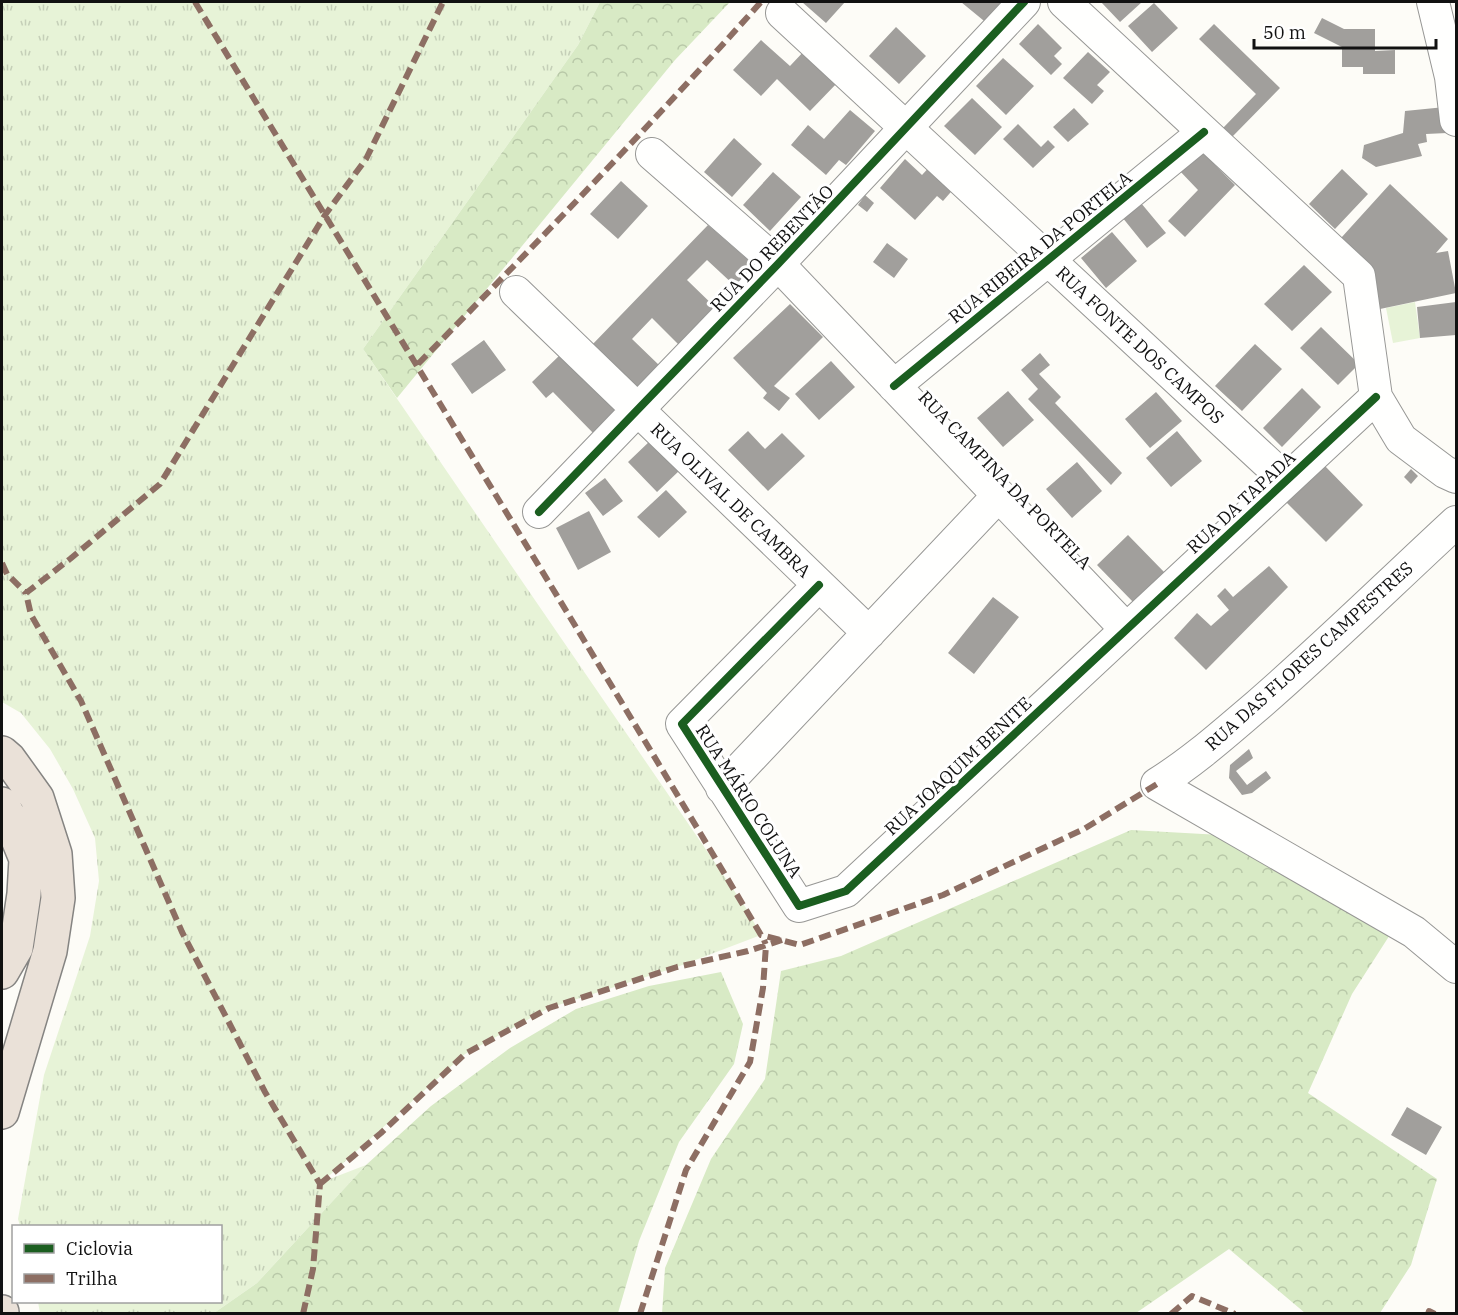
<svg xmlns="http://www.w3.org/2000/svg" width="1458" height="1315" font-family="'IBM Plex Serif',serif">
	<style>
		.grass { fill: url(#grass-tufts) }
		.forest { fill: url(#forest-crowns) }
		.park { fill: #e7f3d7 }
		.building { fill: #a19f9c }
		.lines { fill: none; stroke-linecap: round; stroke-linejoin: round }
		.minor-casing { stroke: #979795; stroke-width: 34 }
		.highway-casing { stroke: #858482; stroke-width: 36 }
		.minor { stroke: #fffffe; stroke-width: 32 }
		.highway { stroke: #eae1d8; stroke-width: 33 }
		.quiet { stroke: #8d6e63; stroke-width: 6; stroke-dasharray: 12 6; stroke-linecap: butt }
		.cycleway-casing { stroke: #fff; stroke-width: 11 }
		.cycleway { stroke: #1b5e20; stroke-width: 8 }
		.labels { text-anchor: middle; dominant-baseline: central; stroke-width: 6; stroke-linejoin: round; paint-order: stroke }
		.street-label { font-size: 18px; fill: #111; stroke: #fff }
	</style>
	<defs>
		<pattern id="grass-tufts" width="24" height="20" patternUnits="userSpaceOnUse" patternTransform="scale(1.5)"><rect width="24" height="20" fill="#e7f3d7"/><path d="M3 7l-1-3M5 7V3M7 7l1-3M15 17l-1-3M17 17v-4M19 17l1-3" fill="none" stroke="#c5cfb8"/></pattern>
		<pattern id="forest-crowns" width="20" height="18" patternUnits="userSpaceOnUse" patternTransform="scale(1.5)"><rect width="20" height="18" fill="#d8eac5"/><path d="M2 6a3 3 0 1 1 6 0M12 15a3 3 0 1 1 6 0" fill="none" stroke="#b8c8a8"/></pattern>
	</defs>
	<rect width="100%" height="100%" fill="#fdfcf7"/>
	<path class="grass" d="M 2,2 L 600,2 L 578,45 L 363,349 L 746,908 L 761,935 L 677,967 L 549,1008 L 465,1054 L 322,1182 L 366,1165 L 257,1283 L 214,1313 L 40,1313 L 38,1302 L 220,1302 L 220,1226 L 20,1226 L 18,1219 L 44,1075 L 90,936 L 99,881 L 95,838 L 73,789 L 50,749 L 21,713 L 2,702 Z"/>
	<path class="forest" d="M 600,2 L 730,2 L 675,60 L 397,398 L 363,349 L 578,45 Z
		M 1131,830 L 1221,835 L 1393,930 L 1352,994 L 1308,1093 L 1437,1179 L 1411,1265 L 1380,1313 L 1305,1313 L 1229,1249 L 1136,1313 L 662,1314 L 665,1268 L 711,1159 L 765,1079 L 781,971 L 841,956 Z
		M 721,972 L 743,1024 L 734,1064 L 679,1142 L 639,1241 L 618,1313 L 214,1313 L 257,1283 L 366,1165 L 431,1106 L 510,1048 L 576,1009 L 649,986 Z"/>
	<path class="park" d="M 1415,302 L 1420,338 L 1393,343 L 1386,308 Z"/>
	<path class="building" d="M 802,2 L 845,2 L 826,23 Z
		M 961,2 L 1010,2 L 989,25 Z
		M 1101,2 L 1142,2 L 1120,22 Z
		M 1154,3 L 1178,28 L 1152,52 L 1128,26 Z
		M 1322,18 L 1344,29 L 1375,29 L 1375,51 L 1395,50 L 1395,74 L 1363,74 L 1363,67 L 1342,67 L 1342,47 L 1314,33 Z
		M 1038,24 L 1062,48 L 1054,56 L 1062,64 L 1051,75 L 1019,44 Z
		M 1214,24 L 1280,88 L 1232,137 L 1223,128 L 1256,94 L 1199,39 Z
		M 896,27 L 926,56 L 899,84 L 869,56 Z
		M 761,40 L 790,66 L 806,49 L 839,81 L 810,111 L 777,79 L 761,96 L 733,70 Z
		M 1088,52 L 1110,72 L 1097,85 L 1104,91 L 1092,104 L 1063,78 Z
		M 1003,58 L 1034,86 L 1006,115 L 976,86 Z
		M 972,98 L 1002,127 L 975,155 L 944,126 Z
		M 1445,107 L 1447,133 L 1426,134 L 1427,142 L 1418,144 L 1422,156 L 1376,167 L 1362,158 L 1364,145 L 1403,133 L 1405,111 Z
		M 1074,108 L 1089,124 L 1068,142 L 1053,127 Z
		M 850,110 L 875,131 L 846,165 L 839,160 L 826,175 L 791,145 L 808,125 L 824,139 Z
		M 1018,124 L 1041,147 L 1048,140 L 1055,147 L 1033,168 L 1003,139 Z
		M 734,138 L 762,164 L 732,197 L 704,172 Z
		M 1197,147 L 1235,185 L 1185,237 L 1168,221 L 1198,190 L 1177,168 Z
		M 905,159 L 922,175 L 933,163 L 957,185 L 943,201 L 937,196 L 915,220 L 880,188 Z
		M 1342,169 L 1368,194 L 1335,229 L 1309,204 Z
		M 773,172 L 801,197 L 770,231 L 743,205 Z
		M 621,181 L 648,206 L 618,239 L 590,214 Z
		M 1390,184 L 1448,239 L 1436,253 L 1448,251 L 1456,293 L 1380,309 L 1371,267 L 1341,238 Z
		M 865,195 L 874,203 L 867,212 L 858,205 Z
		M 1141,203 L 1166,233 L 1147,248 L 1122,217 Z
		M 708,225 L 754,265 L 735,286 L 707,260 L 687,280 L 719,311 L 682,348 L 652,318 L 632,339 L 660,366 L 635,391 L 590,347 Z
		M 1112,232 L 1137,261 L 1106,288 L 1081,258 Z
		M 887,243 L 908,259 L 894,278 L 873,262 Z
		M 1304,265 L 1332,292 L 1292,331 L 1264,304 Z
		M 1456,302 L 1456,335 L 1420,338 L 1417,307 Z
		M 790,304 L 823,337 L 774,386 L 790,398 L 779,411 L 763,398 L 767,393 L 733,358 Z
		M 1321,327 L 1359,364 L 1338,385 L 1300,348 Z
		M 484,340 L 506,370 L 472,394 L 451,364 Z
		M 1255,344 L 1282,369 L 1242,411 L 1215,386 Z
		M 1040,353 L 1050,365 L 1039,374 L 1061,397 L 1055,403 L 1122,473 L 1111,485 L 1028,399 L 1038,389 L 1021,370 Z
		M 561,354 L 619,411 L 595,435 L 553,392 L 546,398 L 532,382 Z
		M 831,361 L 855,387 L 819,420 L 795,394 Z
		M 1302,388 L 1321,407 L 1282,447 L 1263,428 Z
		M 1008,391 L 1034,420 L 1003,447 L 977,418 Z
		M 1156,392 L 1182,421 L 1150,448 L 1125,419 Z
		M 748,431 L 765,449 L 782,433 L 805,456 L 768,491 L 728,450 Z
		M 1177,431 L 1202,461 L 1171,487 L 1146,458 Z
		M 651,440 L 680,470 L 657,492 L 628,462 Z
		M 1077,462 L 1102,491 L 1072,518 L 1046,489 Z
		M 1324,465 L 1363,505 L 1326,542 L 1286,502 Z
		M 1411,469 L 1418,476 L 1411,484 L 1404,477 Z
		M 605,478 L 623,501 L 603,516 L 585,493 Z
		M 666,490 L 687,512 L 659,538 L 637,517 Z
		M 589,511 L 611,552 L 578,570 L 556,528 Z
		M 1128,535 L 1165,573 L 1134,603 L 1097,565 Z
		M 1269,566 L 1288,587 L 1206,670 L 1174,638 L 1197,613 L 1211,626 L 1229,610 L 1217,596 L 1225,588 L 1233,597 Z
		M 993,597 L 1019,617 L 974,674 L 948,653 Z
		M 1249,749 L 1253,758 L 1236,771 L 1247,785 L 1266,771 L 1271,778 L 1252,793 L 1242,795 L 1229,778 L 1230,765 Z
		M 1407,1107 L 1442,1127 L 1426,1155 L 1391,1135 Z"/>
	<g class="lines">
		<defs>
			<path id="minor" d="M 1064,2 L 1359,276 L 1376,397 L 1401,439 L 1445,472 L 1456,477
				M 1433,2 L 1451,77 L 1456,120
				M 782,13 L 1286,480
				M 652,154 L 778,264 L 1126,629
				M 516,292 L 869,633
				M 894,386 L 1204,132
				M 539,512 L 778,264 L 1024,2
				M 1456,522 C 1390,583 1326,646 1258,705 C 1225,733 1194,761 1157,784 L 1414,932 L 1456,967
				M 819,585 L 682,724 L 799,906 L 846,891 L 1376,397
				M 722,788 L 999,495"/>
			<path id="highway" d="M 2,753 L 9,759 L 37,798 L 55,854 L 58,898 L 50,951 L 2,1112
				M 2,804 L 8,815 L 26,859 L 24,894 L 16,948 L 2,972
				M 2,1312 L 2,1314"/>
		</defs>
		<use href="#minor" class="minor-casing"/>
		<use href="#highway" class="highway-casing"/>
		<use href="#minor" class="minor"/>
		<use href="#highway" class="highway"/>
		<path class="quiet" d="M 195,2 C 384,313 575,622 761,935 L 800,945 L 943,895 L 1084,829 L 1157,784
			M 418,364 C 535,245 650,126 761,2
			M 2,563 L 7,574 L 26,593
			M 320,1184 L 381,1133 L 465,1054 L 549,1008 L 677,967 L 748,951 L 782,940
			M 303,1314 L 313,1269 L 320,1184 L 265,1092 L 182,932 L 81,701 L 31,615 L 26,593 L 70,559 L 160,484 L 325,215 L 366,159 L 443,2
			M 640,1314 L 686,1170 L 750,1062 L 763,988 L 766,945 L 764,940
			M 1171,1314 L 1192,1296 L 1235,1314
			M 1428,1314 L 1429,1311 L 1435,1314"/>
		<defs>
			<path id="cycleway" d="M 894,386 L 1204,132
				M 539,512 L 778,264 L 1024,2
				M 819,585 L 682,724 L 799,906 L 846,891 L 1376,397"/>
		</defs>
		<use href="#cycleway" class="cycleway-casing"/>
		<use href="#cycleway" class="cycleway"/>
	</g>
	<g class="labels">
		<g class="street-label">
			<text transform="translate(1040 247) rotate(-39)">RUA RIBEIRA DA PORTELA</text>
			<text transform="translate(772 248) rotate(-46)">RUA DO REBENTÃO</text>
			<text transform="translate(1140 345) rotate(43)">RUA FONTE DOS CAMPOS</text>
			<text transform="translate(1005 480) rotate(46)">RUA CAMPINA DA PORTELA</text>
			<text transform="translate(731 500) rotate(44)">RUA OLIVAL DE CAMBRA</text>
			<text transform="translate(1241 502) rotate(-43)">RUA DA TAPADA</text>
			<text transform="translate(1309 656) rotate(-42)">RUA DAS FLORES CAMPESTRES</text>
			<text transform="translate(958 766) rotate(-43)">RUA JOAQUIM BENITE</text>
			<text transform="translate(749 801) rotate(57)">RUA MÁRIO COLUNA</text>
		</g>
	</g>
	<rect width="1458" height="1315" fill="none" stroke="#111111" stroke-width="6"/>
	<rect x="12" y="1225" width="210" height="78" fill="#ffffff" stroke="#a0a0a0" stroke-width="1.5"/>
	<rect x="24" y="1244" width="30" height="9" fill="#1b5e20" stroke="#a0a0a0" stroke-width="1.5"/>
	<text x="66" y="1255" font-size="18" fill="#111111">Ciclovia</text>
	<rect x="24" y="1274" width="30" height="9" fill="#8d6e63" stroke="#a0a0a0" stroke-width="1.5"/>
	<text x="66" y="1285" font-size="18" fill="#111111">Trilha</text>
	<path d="M1254 39v9h182v-9" fill="none" stroke="#111111" stroke-width="3"/>
	<text x="1263" y="39" font-size="18" fill="#111111" stroke="#ffffff" stroke-width="4.5" paint-order="stroke">50 m</text>
</svg>
